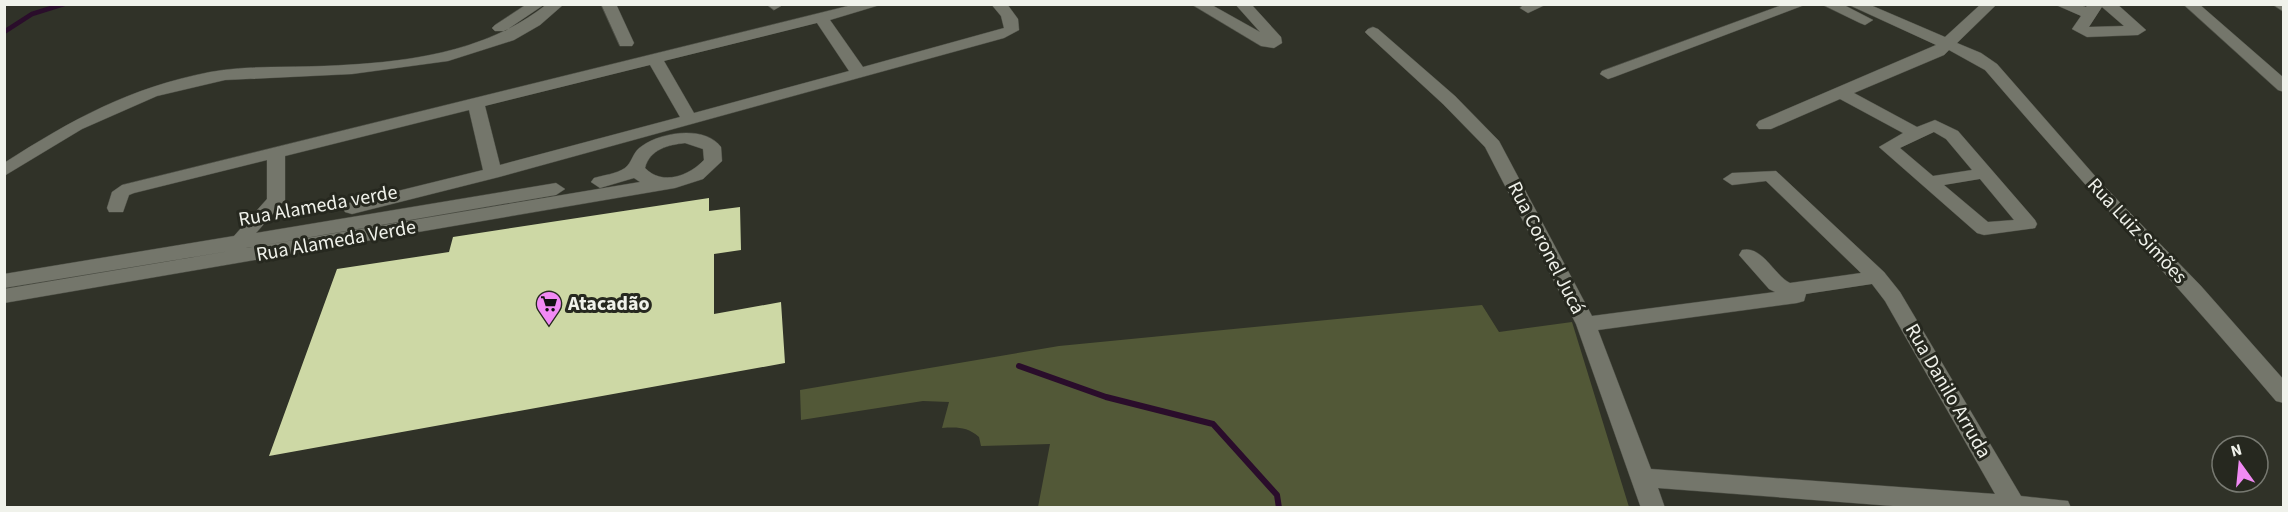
<svg xmlns="http://www.w3.org/2000/svg" width="2288" height="512" font-family="'Source Sans 3',sans-serif">
	<style>
		.green { fill: #525837 }
		.lines { fill: none; stroke-linecap: round; stroke-linejoin: round }
		.stream-far1 { stroke: #2a0d2b; stroke-width: 4.5 }
		.stream { stroke: #2a0d2b; stroke-width: 6 }
		.building { fill: #cdd8a5 }
		.minor-casing { stroke: #4c4e45; stroke-width: 1 }
		.minor { fill: #74766b; fill-rule: evenodd }
		.labels { text-anchor: middle; dominant-baseline: central; stroke-width: 6; stroke-linejoin: round; paint-order: stroke }
		.street-label { font-size: 20px; fill: #f0f2eb; stroke: #26281f }
		.poi-label { font-size: 20px; font-weight: bold; fill: #f0f2eb; stroke: #26281f; text-anchor: start }
	</style>
	<rect width="100%" height="100%" fill="#303228"/>
	<path class="green" d="M 1482,305 L 1499,332 L 1572,322 L 1629,507 L 1038,507 L 1050,444 L 981,446 L 979,437 C 967,427 958,427 942,428 L 949,402 L 923,401 L 801,420 L 800,390 L 1059,346 Z"/>
	<g class="lines">
		<path class="stream-far1" d="M 4,32 L 32,14 L 64,4"/>
		<path class="stream" d="M 1019,366 L 1106,397 L 1213,424 L 1277,495 L 1279,508"/>
	</g>
	<path class="building" d="M 709,198 L 709,211 L 740,207 L 741,250 L 714,254 L 714,314 L 781,302 L 785,363 L 269,456 L 337,269 L 449,252 L 453,237 Z"/>
	<g class="lines">
		<defs>
			<path id="minor" d="M 527,4 L 545,4 L 505,31 L 495,31 L 492,28 L 495,25 Z
				M 547,4 L 564,4 L 540,25 L 514,40 L 448,61 L 352,74 L 225,80 L 157,96 L 82,129 L 4,176 L 4,163 C 73,119 129,88 210,72 C 248,65 286,68 324,66 C 401,63 485,54 547,4 Z
				M 601,4 L 616,4 L 634,43 L 632,46 L 620,46 Z
				M 766,4 L 781,4 L 781,6 L 774,10 Z
				M 856,4 L 883,4 L 830,20 L 863,67 L 1004,28 L 1001,16 L 991,4 L 1007,4 L 1018,19 L 1019,30 L 1004,38 L 499,177 L 352,214 L 345,212 L 343,208 L 345,204 L 483,170 L 469,110 L 285,156 L 285,200 L 256,233 L 556,183 L 565,189 L 556,195 L 246,248 L 640,182 L 634,178 L 600,188 L 591,182 L 594,178 C 604,175 616,174 625,168 C 632,163 633,151 642,146 C 661,132 705,125 721,147 L 722,161 L 703,179 L 675,188 L 4,303 L 4,289 L 230,251 L 4,288 L 4,274 L 234,236 L 267,199 L 267,160 L 134,193 L 129,195 L 123,212 L 109,212 L 107,208 L 112,192 L 122,185 ZM 817,23 L 849,71 L 694,113 L 664,61 ZM 650,65 L 680,117 L 500,165 L 485,106 ZM 685,143 L 703,149 L 704,160 C 689,176 662,186 645,168 C 650,149 668,145 685,143 Z
				M 1191,4 L 1210,4 L 1260,32 L 1235,4 L 1251,4 L 1281,37 L 1282,43 L 1274,48 L 1261,46 Z
				M 1524,4 L 1547,4 L 1528,13 L 1520,8 Z
				M 1785,4 L 1807,4 L 1614,77 L 1608,79 L 1600,74 L 1602,71 Z
				M 1821,4 L 1842,4 L 1873,20 L 1865,25 L 1860,23 Z
				M 1847,4 L 1868,4 L 1945,37 L 1981,4 L 1997,4 L 1957,43 L 1981,53 L 1997,64 L 2102,184 L 2201,286 L 2284,380 L 2284,403 L 2276,401 C 2181,289 2081,182 1985,70 L 1949,50 L 1944,55 L 1854,93 L 1917,127 L 1935,120 L 1958,131 L 2035,220 L 2037,224 L 2035,228 L 1984,235 L 1977,233 L 1879,147 L 1903,133 L 1840,99 L 1771,129 L 1759,129 L 1756,125 L 1759,121 L 1936,45 ZM 1934,132 L 1946,139 L 1972,170 L 1933,176 L 1900,148 ZM 1980,179 L 2014,220 L 1988,222 L 1944,185 Z
				M 2054,4 L 2077,4 L 2086,7 L 2088,4 L 2117,4 L 2146,30 L 2138,35 L 2087,37 L 2072,29 L 2081,16 ZM 2102,7 L 2124,26 L 2089,27 Z
				M 2183,4 L 2199,4 L 2284,78 L 2284,92 L 2278,90 Z
				M 2272,4 L 2284,4 L 2284,12 Z
				M 1373,27 L 1378,29 L 1455,96 L 1499,141 L 1592,316 L 1775,292 L 1769,289 L 1739,255 L 1742,250 C 1762,245 1774,275 1790,283 L 1861,273 L 1766,181 L 1732,185 L 1723,179 L 1732,173 L 1776,171 L 1884,272 L 1900,292 L 2021,496 L 2068,501 L 2071,508 L 1919,508 L 1658,488 L 1665,508 L 1641,508 L 1576,324 L 1485,147 L 1443,104 L 1368,35 L 1365,32 L 1368,29 ZM 1872,284 L 1885,301 L 1995,494 L 1651,469 L 1598,330 L 1797,303 L 1804,301 L 1806,294 Z"/>
		</defs>
		<use href="#minor" class="minor-casing"/>
		<use href="#minor" class="minor"/>
	</g>
	<defs>
		<symbol id="supermarket-pin" viewBox="-11 -11 22 30"><path d="M0 17L-7.5 6A9.5 9.5 0 1 1 7.5 6Z" fill="#f18af4" stroke="#26281f"/><path d="M-6-5.5h2.5l.6 2H6L4.5 2H-2.5L-4.4-4H-6ZM-1.5 3.2a1.3 1.3 0 1 0 .1 0ZM3 3.2a1.3 1.3 0 1 0 .1 0Z" fill="#111"/></symbol>
	</defs>
	<g fill-rule="evenodd">
		<use href="#supermarket-pin" x="534" y="289" width="30" height="40"/>
	</g>
	<g class="labels">
		<g class="street-label">
			<text transform="translate(318 206) rotate(-10)">Rua Alameda verde</text>
			<text transform="translate(2137 231) rotate(47)">Rua Luiz Simões</text>
			<text transform="translate(336 241) rotate(-10)">Rua Alameda Verde</text>
			<text transform="translate(1546 248) rotate(63)">Rua Coronel Jucá</text>
			<text transform="translate(1948 391) rotate(60)">Rua Danilo Arruda</text>
		</g>
		<g class="poi-label">
			<text x="568" y="304">Atacadão</text>
		</g>
	</g>
	<rect width="2288" height="512" fill="none" stroke="#f0f2eb" stroke-width="12"/>
	<g transform="translate(2240 464) rotate(345)"><circle r="28" fill="#26281f" stroke="#777971" stroke-width="1.5"/>
	<path d="M0-4.5L10 22L0 15L-10 22Z" fill="#f18af4"/>
	<text y="-9" font-size="16" font-weight="bold" text-anchor="middle" fill="#f0f2eb">N</text>
	</g>
</svg>
